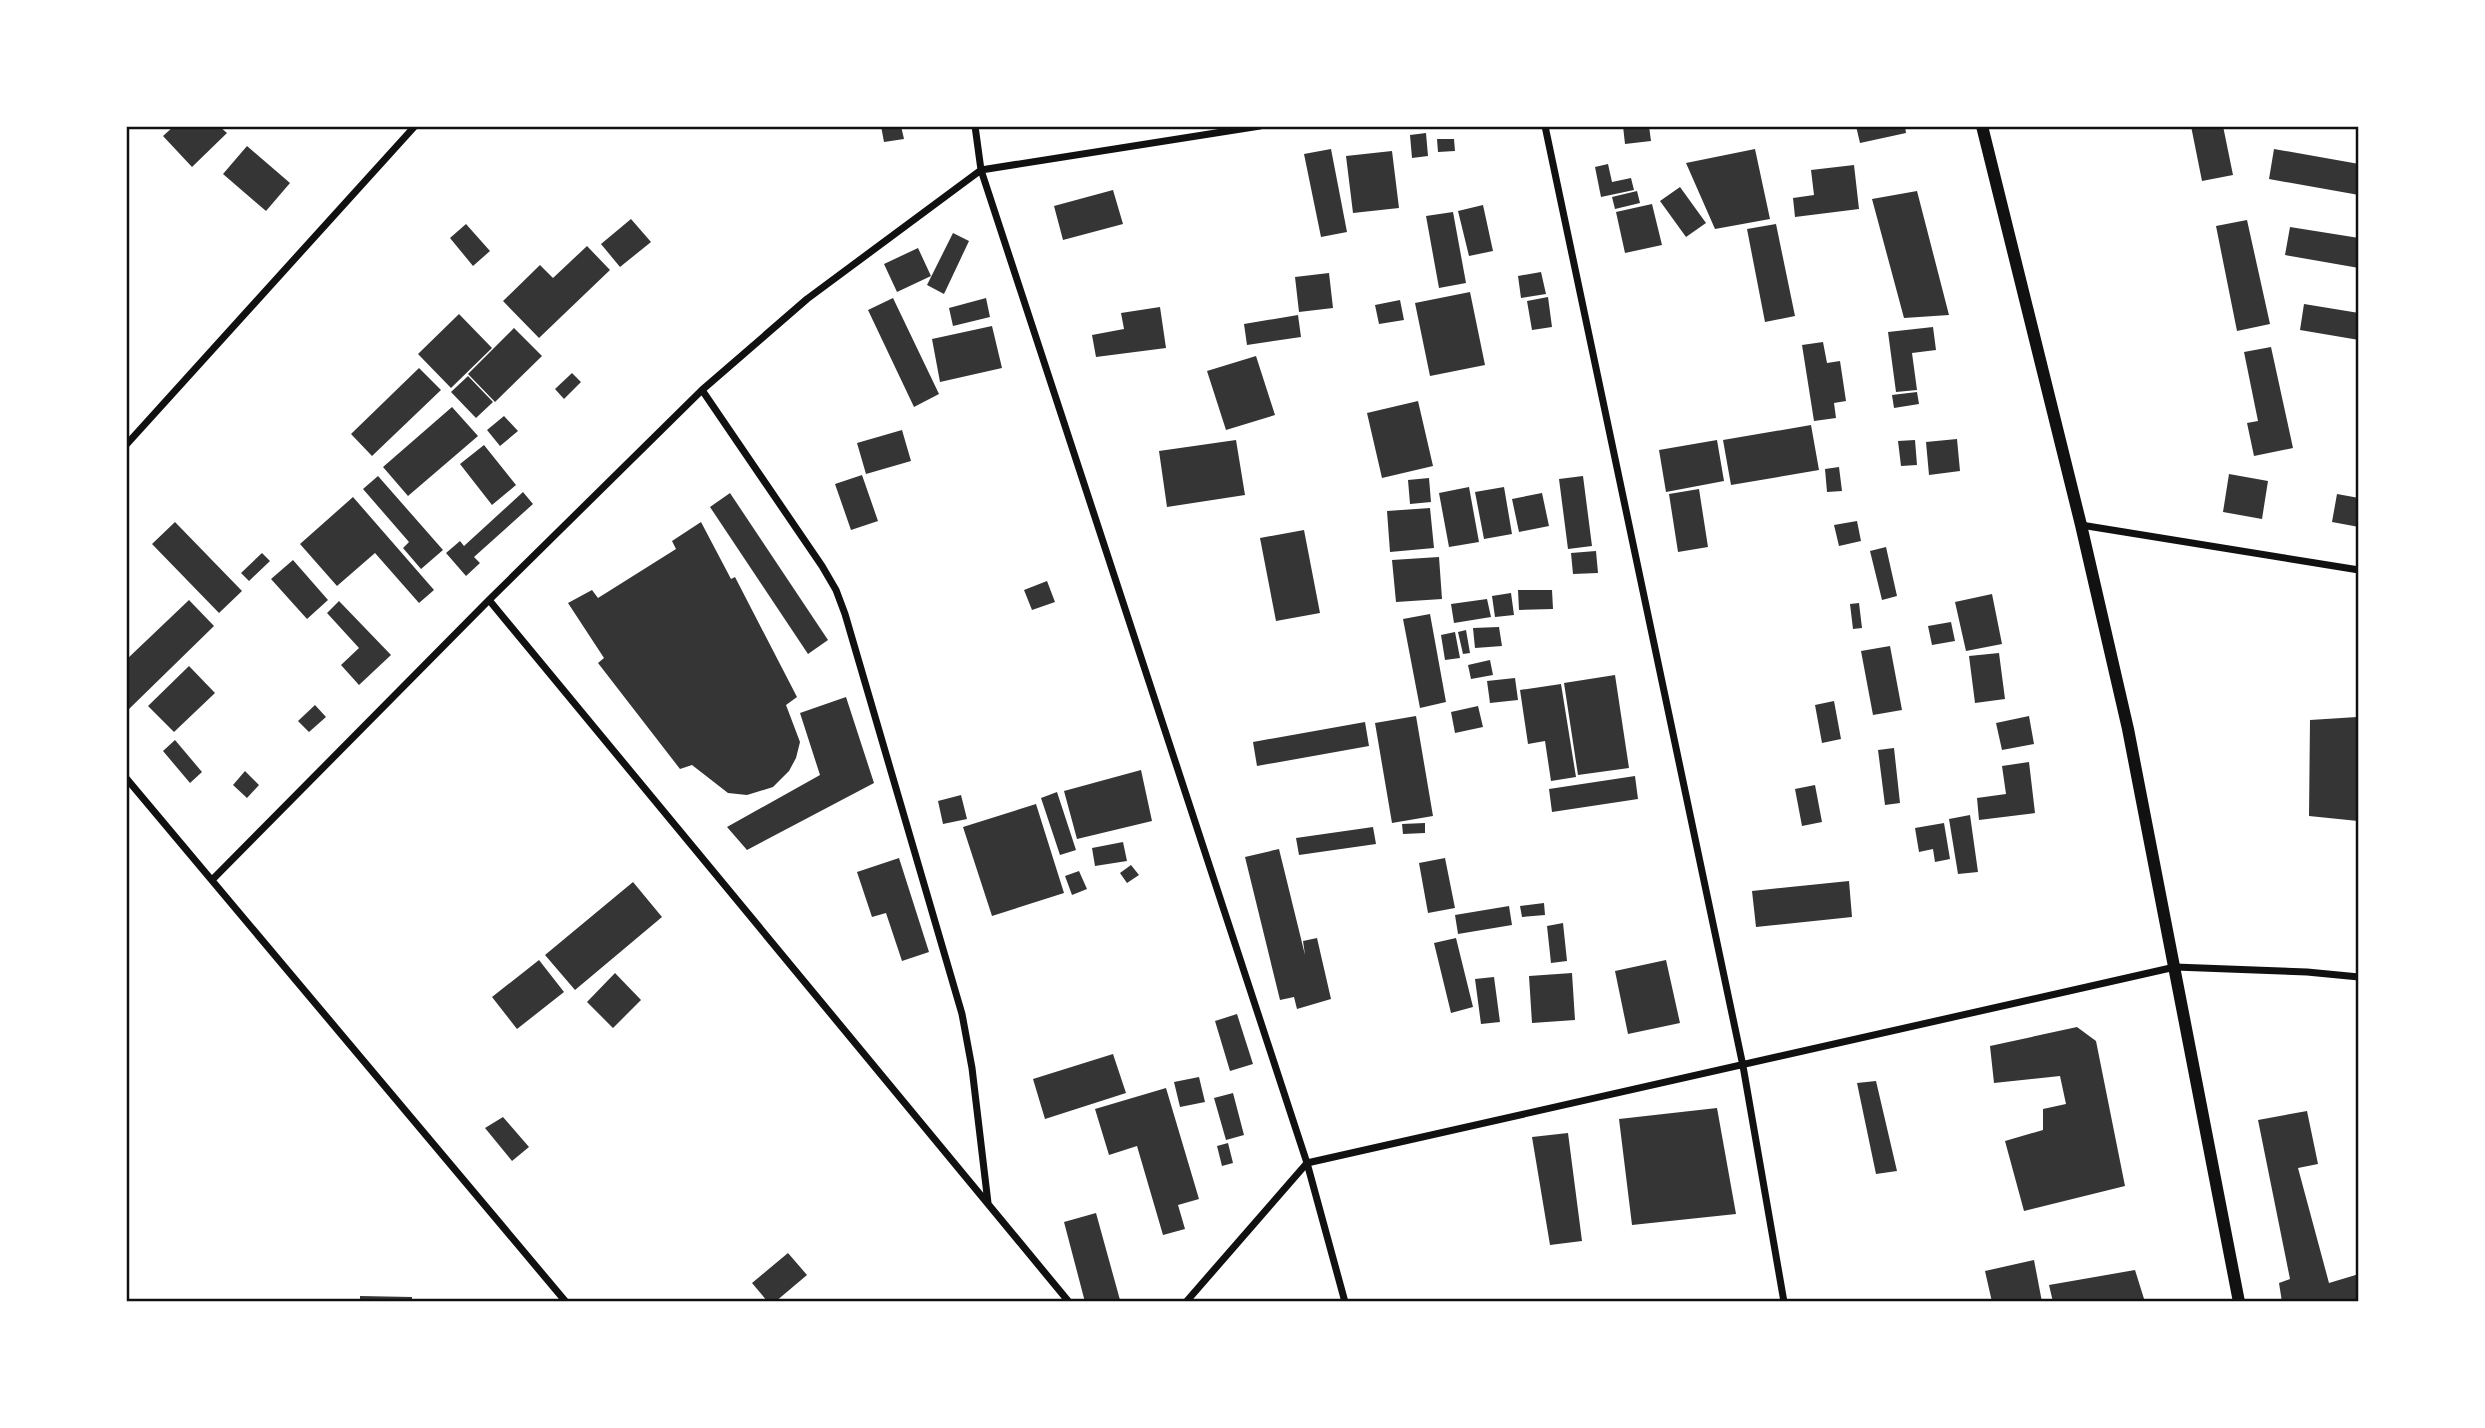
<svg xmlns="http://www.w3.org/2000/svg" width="2485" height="1428" font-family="'Titillium Web',sans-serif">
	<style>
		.building { fill: #353535 }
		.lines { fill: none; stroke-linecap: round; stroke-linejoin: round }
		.minor { stroke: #111; stroke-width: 7 }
		.tertiary { stroke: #111; stroke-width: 12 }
		.neatline { fill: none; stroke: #111; stroke-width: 2.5 }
	</style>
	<rect width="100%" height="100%" fill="#fff"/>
	<path class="building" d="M 174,126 L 219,126 L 227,133 L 192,167 L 163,136 Z
		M 881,126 L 901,126 L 904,139 L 884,142 Z
		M 1623,126 L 1649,126 L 1651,141 L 1625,144 Z
		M 1856,126 L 1905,126 L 1906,133 L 1860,143 Z
		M 2191,126 L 2223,126 L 2233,175 L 2202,181 Z
		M 1426,133 L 1428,156 L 1412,158 L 1410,135 Z
		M 1437,139 L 1454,139 L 1455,151 L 1438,152 Z
		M 247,146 L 290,183 L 266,211 L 223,174 Z
		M 1331,149 L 1347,232 L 1321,237 L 1304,154 Z
		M 1755,149 L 1770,219 L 1715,229 L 1686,163 Z
		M 2274,149 L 2359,164 L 2359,195 L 2269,179 Z
		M 1392,151 L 1399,208 L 1353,213 L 1346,156 Z
		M 1608,164 L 1612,182 L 1631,178 L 1634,190 L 1601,197 L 1595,167 Z
		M 1854,165 L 1859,209 L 1795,217 L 1793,198 L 1814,195 L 1811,170 Z
		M 1680,187 L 1706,223 L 1686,237 L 1660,201 Z
		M 1113,190 L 1123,224 L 1063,240 L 1054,206 Z
		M 1637,191 L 1640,203 L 1615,209 L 1612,197 Z
		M 1917,191 L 1949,315 L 1904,318 L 1872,199 Z
		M 1652,204 L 1662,245 L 1625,253 L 1616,212 Z
		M 1483,205 L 1493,251 L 1469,256 L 1458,211 Z
		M 1453,212 L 1466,283 L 1439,288 L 1426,216 Z
		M 631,219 L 651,242 L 620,267 L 601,244 Z
		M 2247,220 L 2270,324 L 2237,331 L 2216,226 Z
		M 466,224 L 490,251 L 473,266 L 450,238 Z
		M 1776,224 L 1795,316 L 1765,322 L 1747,229 Z
		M 2290,227 L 2359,238 L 2359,268 L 2285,255 Z
		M 953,233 L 969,241 L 944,294 L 927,285 Z
		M 587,246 L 610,270 L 539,338 L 503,301 L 540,265 L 553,278 Z
		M 918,248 L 931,276 L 897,292 L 884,264 Z
		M 1541,272 L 1546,294 L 1521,298 L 1518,276 Z
		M 1329,273 L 1333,308 L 1299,312 L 1295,277 Z
		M 1470,292 L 1485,365 L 1430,376 L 1415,303 Z
		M 1548,297 L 1552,327 L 1532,330 L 1527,301 Z
		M 893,298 L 939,394 L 914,407 L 868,310 Z
		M 986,298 L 990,317 L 953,326 L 949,308 Z
		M 1400,300 L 1404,320 L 1379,324 L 1375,305 Z
		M 2304,304 L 2359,313 L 2359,340 L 2300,330 Z
		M 1160,307 L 1166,348 L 1096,357 L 1092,335 L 1124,329 L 1121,313 Z
		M 459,314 L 492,348 L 451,388 L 418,354 Z
		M 1298,315 L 1301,337 L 1247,345 L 1244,324 Z
		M 992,326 L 1002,368 L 940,382 L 932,339 Z
		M 1933,327 L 1936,350 L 1912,353 L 1917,390 L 1896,392 L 1888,332 Z
		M 514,328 L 542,356 L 495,402 L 468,374 Z
		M 1823,342 L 1827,363 L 1840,361 L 1846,401 L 1834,403 L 1836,418 L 1814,421 L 1802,345 Z
		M 2271,347 L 2293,448 L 2254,456 L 2247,423 L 2258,421 L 2244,352 Z
		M 1256,356 L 1275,415 L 1226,430 L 1207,371 Z
		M 419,368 L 441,390 L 372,456 L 351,434 Z
		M 572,373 L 581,382 L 564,399 L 555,389 Z
		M 468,376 L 493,402 L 476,418 L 451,392 Z
		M 1917,392 L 1919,404 L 1894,408 L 1892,395 Z
		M 1418,401 L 1433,466 L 1382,478 L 1367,413 Z
		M 452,407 L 478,436 L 408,496 L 383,467 Z
		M 504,416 L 518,431 L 500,446 L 487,430 Z
		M 1811,425 L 1819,470 L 1731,485 L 1723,440 Z
		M 902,430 L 911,461 L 866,474 L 857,443 Z
		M 1957,439 L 1960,471 L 1929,475 L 1926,442 Z
		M 1236,440 L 1245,495 L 1167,507 L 1159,451 Z
		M 1717,440 L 1724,481 L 1666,492 L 1659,450 Z
		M 1915,440 L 1917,465 L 1901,466 L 1898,441 Z
		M 484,445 L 516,485 L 492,505 L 460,464 Z
		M 1839,467 L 1842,491 L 1827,492 L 1825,469 Z
		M 2229,474 L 2268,481 L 2262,519 L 2223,512 Z
		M 862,475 L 878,521 L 851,530 L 835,484 Z
		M 378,476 L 443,550 L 421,569 L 403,548 L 409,542 L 363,489 Z
		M 1583,476 L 1592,546 L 1568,549 L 1559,479 Z
		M 1429,478 L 1431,502 L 1410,504 L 1408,480 Z
		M 1469,487 L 1479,542 L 1449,547 L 1439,493 Z
		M 1504,487 L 1512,534 L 1484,539 L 1475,492 Z
		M 1699,489 L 1708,547 L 1678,552 L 1669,494 Z
		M 523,492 L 533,504 L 474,557 L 480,563 L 466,576 L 446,553 L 460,541 L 464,546 Z
		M 730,493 L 828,640 L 808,654 L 710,507 Z
		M 1542,493 L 1549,526 L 1519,532 L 1512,499 Z
		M 2337,494 L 2359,498 L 2359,527 L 2332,522 Z
		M 353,497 L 434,590 L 419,603 L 375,553 L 337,586 L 300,544 Z
		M 1430,508 L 1434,548 L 1390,552 L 1387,511 Z
		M 1857,521 L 1861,541 L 1839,546 L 1834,525 Z
		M 175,522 L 242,591 L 219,613 L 152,544 Z
		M 701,522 L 731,579 L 735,577 L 797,697 L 786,705 L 800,742 L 796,758 L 789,771 L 773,787 L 747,795 L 728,793 L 692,765 L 680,769 L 598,663 L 604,658 L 568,603 L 592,590 L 598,598 L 676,549 L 672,541 Z
		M 1304,530 L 1320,613 L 1276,621 L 1260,538 Z
		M 1886,547 L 1897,596 L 1882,600 L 1870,551 Z
		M 1596,551 L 1598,573 L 1573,574 L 1571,553 Z
		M 262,553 L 270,561 L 249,581 L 241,573 Z
		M 1439,557 L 1442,599 L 1396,602 L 1392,560 Z
		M 293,560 L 328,600 L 307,619 L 271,579 Z
		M 1047,581 L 1055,602 L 1032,610 L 1024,590 Z
		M 1518,590 L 1552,590 L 1553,609 L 1519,610 Z
		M 1511,593 L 1514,615 L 1495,617 L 1492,596 Z
		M 1992,594 L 2002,644 L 1966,651 L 1955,602 Z
		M 1487,599 L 1491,617 L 1454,623 L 1451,604 Z
		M 189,600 L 214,626 L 128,710 L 126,707 L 126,660 Z
		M 339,601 L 391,655 L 359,685 L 341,665 L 359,648 L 327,613 Z
		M 1859,603 L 1862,628 L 1853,629 L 1850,604 Z
		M 1430,614 L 1446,702 L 1420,708 L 1403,619 Z
		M 1951,622 L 1955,641 L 1932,645 L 1928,626 Z
		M 1499,627 L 1502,646 L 1475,648 L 1473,628 Z
		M 1466,630 L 1470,653 L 1463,654 L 1458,632 Z
		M 1455,632 L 1460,658 L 1445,660 L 1441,635 Z
		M 1890,646 L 1902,710 L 1873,715 L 1861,651 Z
		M 1999,653 L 2005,699 L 1975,703 L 1969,656 Z
		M 1490,660 L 1493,675 L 1471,679 L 1468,665 Z
		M 189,666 L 215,693 L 174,732 L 148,706 Z
		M 1615,675 L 1629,768 L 1578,775 L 1564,683 Z
		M 1515,678 L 1518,700 L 1490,703 L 1487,681 Z
		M 1561,684 L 1576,777 L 1551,781 L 1545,741 L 1528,744 L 1520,690 Z
		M 846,697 L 874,783 L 747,850 L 727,827 L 820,775 L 800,713 Z
		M 1834,701 L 1841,739 L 1822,743 L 1815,705 Z
		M 315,705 L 326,717 L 309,732 L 298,721 Z
		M 1478,706 L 1483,727 L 1455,733 L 1451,712 Z
		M 1416,716 L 1433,816 L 1392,823 L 1375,723 Z
		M 2029,716 L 2034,744 L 2002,750 L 1996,723 Z
		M 2357,717 L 2358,821 L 2309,816 L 2310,720 Z
		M 1365,722 L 1369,746 L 1257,766 L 1253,742 Z
		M 175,740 L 202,772 L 190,783 L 163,751 Z
		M 1894,748 L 1900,803 L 1885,805 L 1878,750 Z
		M 2029,762 L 2035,813 L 1979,820 L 1977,798 L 2006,794 L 2002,766 Z
		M 1141,770 L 1152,821 L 1077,839 L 1064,791 Z
		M 245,771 L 259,785 L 247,798 L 233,785 Z
		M 1635,776 L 1638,799 L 1552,812 L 1549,789 Z
		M 1815,785 L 1822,822 L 1802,826 L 1795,789 Z
		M 1057,792 L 1076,850 L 1060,855 L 1041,798 Z
		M 961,795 L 967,819 L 943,824 L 938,801 Z
		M 1036,804 L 1064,893 L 992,916 L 963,827 Z
		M 1970,815 L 1978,872 L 1958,874 L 1949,819 Z
		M 1425,823 L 1425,833 L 1403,834 L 1402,824 Z
		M 1944,823 L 1950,859 L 1935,862 L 1933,849 L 1919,852 L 1915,828 Z
		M 1373,827 L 1376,844 L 1299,855 L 1296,838 Z
		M 1123,842 L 1127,861 L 1095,866 L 1092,848 Z
		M 1279,849 L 1305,955 L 1303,941 L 1317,938 L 1331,999 L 1297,1009 L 1294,997 L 1280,1000 L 1245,857 Z
		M 899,858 L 929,952 L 902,961 L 886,913 L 872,917 L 857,872 Z
		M 1445,858 L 1455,908 L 1428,913 L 1419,863 Z
		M 1131,865 L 1139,875 L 1127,883 L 1120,873 Z
		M 1079,871 L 1087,889 L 1072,895 L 1065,876 Z
		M 1849,881 L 1852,917 L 1756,927 L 1752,891 Z
		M 633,882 L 662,917 L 575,990 L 545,955 Z
		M 1544,903 L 1545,915 L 1522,917 L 1520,906 Z
		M 1509,906 L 1512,925 L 1458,934 L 1455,915 Z
		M 1563,923 L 1567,961 L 1551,963 L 1547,926 Z
		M 1456,938 L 1473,1007 L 1451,1013 L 1434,943 Z
		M 539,960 L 564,992 L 517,1029 L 492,997 Z
		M 1666,960 L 1680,1023 L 1628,1034 L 1615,971 Z
		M 615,973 L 641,1000 L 613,1028 L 587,1002 Z
		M 1572,973 L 1575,1020 L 1532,1023 L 1529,976 Z
		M 1494,977 L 1500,1022 L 1481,1024 L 1475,979 Z
		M 1237,1014 L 1253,1064 L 1230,1071 L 1215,1021 Z
		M 2077,1027 L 2096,1041 L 2125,1186 L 2024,1211 L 2005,1141 L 2043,1130 L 2043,1109 L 2066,1104 L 2060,1076 L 1994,1083 L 1990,1046 Z
		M 1113,1054 L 1126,1093 L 1045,1119 L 1033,1079 Z
		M 1199,1077 L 1205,1102 L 1180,1107 L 1174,1082 Z
		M 1876,1081 L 1897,1171 L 1876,1174 L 1857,1083 Z
		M 1166,1088 L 1199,1199 L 1178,1205 L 1185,1229 L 1163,1235 L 1137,1146 L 1109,1155 L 1095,1109 Z
		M 1233,1093 L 1244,1135 L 1226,1140 L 1214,1098 Z
		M 1717,1108 L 1736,1214 L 1632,1225 L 1619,1119 Z
		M 2307,1111 L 2318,1164 L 2298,1168 L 2329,1283 L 2359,1274 L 2359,1302 L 2282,1302 L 2279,1283 L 2290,1279 L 2258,1120 Z
		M 503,1117 L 529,1147 L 512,1161 L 485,1128 Z
		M 1568,1133 L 1582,1241 L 1550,1245 L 1532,1137 Z
		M 1228,1143 L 1233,1163 L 1222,1166 L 1217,1146 Z
		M 1096,1213 L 1120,1300 L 1116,1302 L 1085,1302 L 1064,1222 Z
		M 788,1253 L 807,1275 L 775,1302 L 768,1302 L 752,1283 Z
		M 2034,1260 L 2042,1302 L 1992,1302 L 1985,1271 Z
		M 2135,1270 L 2145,1302 L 2053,1302 L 2049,1285 Z
		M 360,1296 L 412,1297 L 412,1302 L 360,1302 Z"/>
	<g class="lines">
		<path class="minor" d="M 975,126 L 981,170 L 1307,1163 L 1345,1302
			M 1545,126 L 1743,1066 L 1784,1302
			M 702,390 L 822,566 L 836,590 L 845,614 L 962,1014 L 972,1068 L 988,1203
			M 126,445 L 415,126
			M 2081,525 L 2359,570
			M 489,600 L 1069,1302
			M 126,778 L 566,1302
			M 212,880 L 489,600 L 702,390 L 807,299 L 981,170 L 1260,126
			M 1186,1302 L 1307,1163 L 2175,967 L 2307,972 L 2359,977"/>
		<path class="tertiary" d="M 1982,126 L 2081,525 L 2128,729 L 2239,1302"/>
	</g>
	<rect width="2485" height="1428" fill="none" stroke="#ffffff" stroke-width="256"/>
	<rect x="128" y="128" width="2229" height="1172" class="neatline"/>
</svg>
